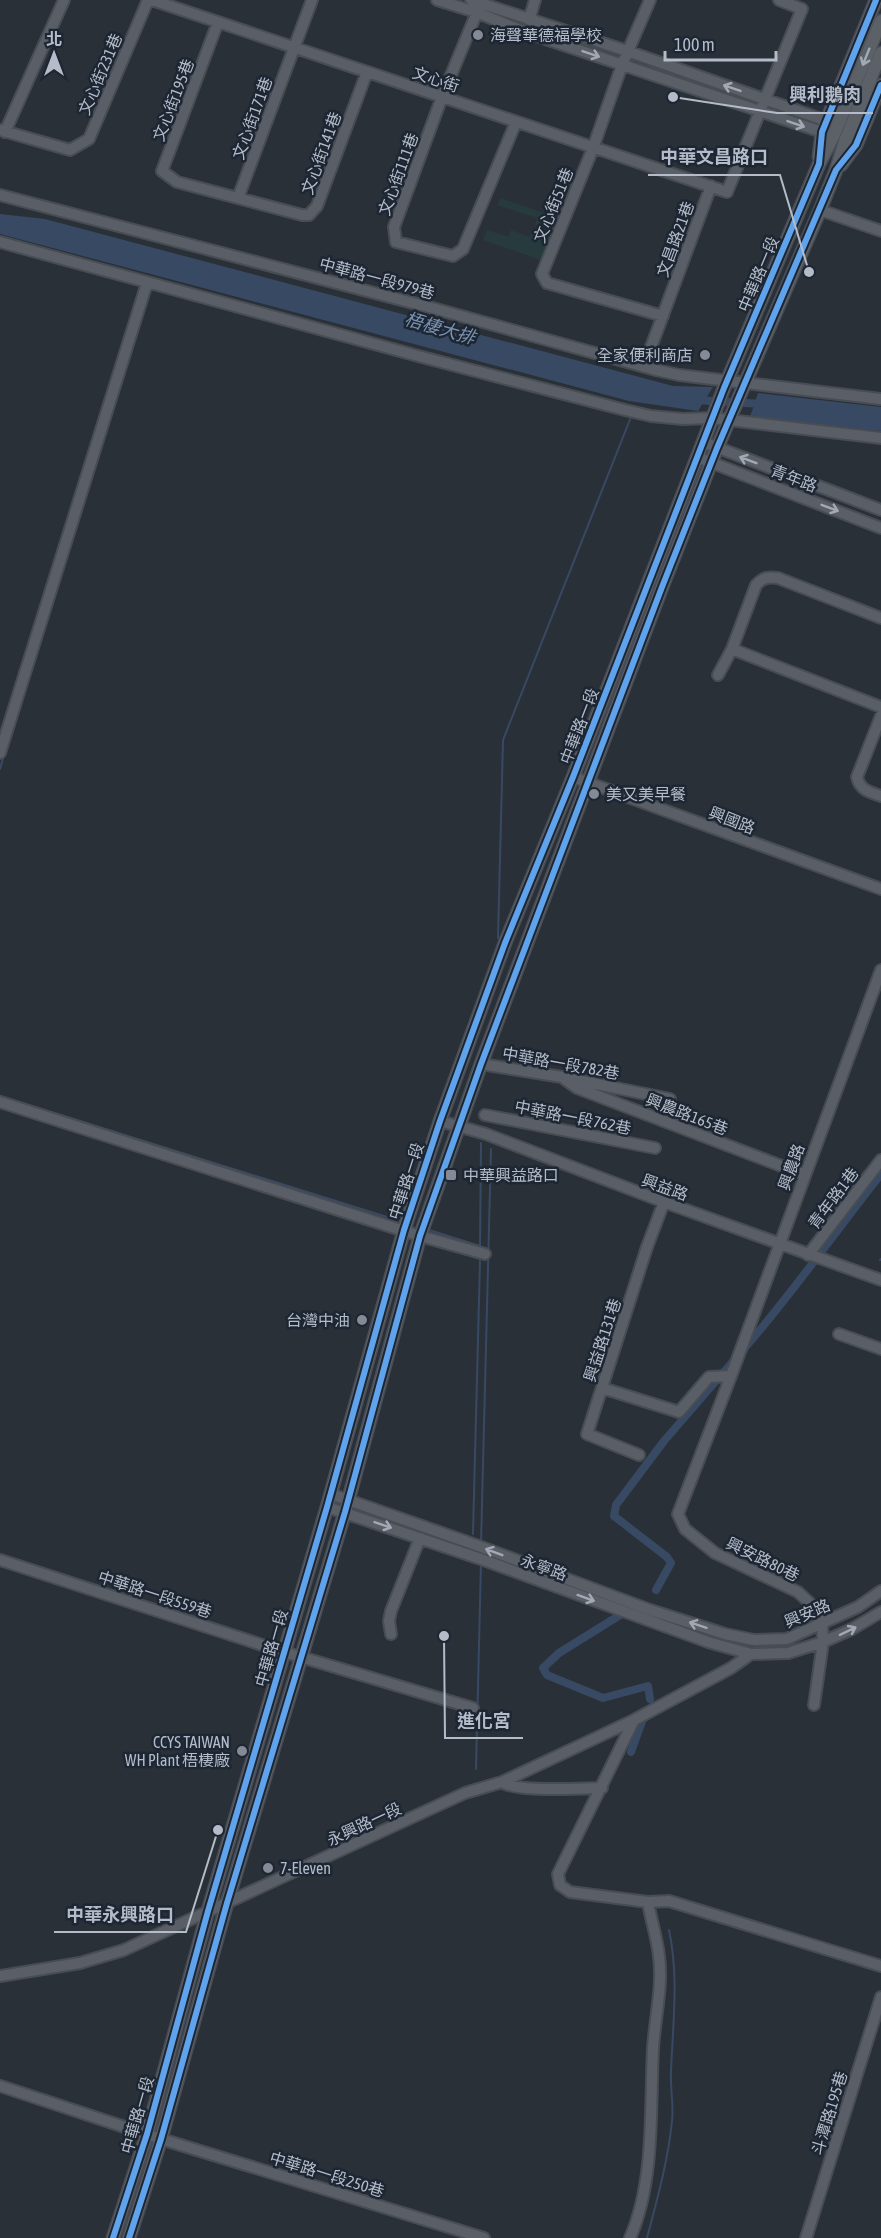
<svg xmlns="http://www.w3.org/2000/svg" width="881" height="2238" font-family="'Asap Condensed','Noto Sans TC',sans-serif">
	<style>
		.green { fill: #273a3e }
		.water { fill: #384963 }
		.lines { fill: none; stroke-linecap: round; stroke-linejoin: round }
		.stream { stroke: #384963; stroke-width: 2 }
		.canal { stroke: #384963; stroke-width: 8 }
		.minor-casing { stroke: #484c53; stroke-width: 14 }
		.major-casing { stroke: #484c55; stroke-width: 15 }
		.minor { stroke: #5a5e66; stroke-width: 10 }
		.major { stroke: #5c6168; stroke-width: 12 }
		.cycleway-casing { stroke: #1d2633; stroke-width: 10 }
		.cycleway { stroke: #60a3ed; stroke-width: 6 }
		.oneway { stroke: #a2a9b5 }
		.oneway2 { stroke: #a2aab6 }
		.poi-dot { fill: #848b96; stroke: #1d2633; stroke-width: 2 }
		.labels { text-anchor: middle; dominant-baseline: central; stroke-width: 5; stroke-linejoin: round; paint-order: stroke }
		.poi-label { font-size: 16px; fill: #b4bcc9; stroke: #1d2633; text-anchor: start }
		.street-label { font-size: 16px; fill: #b4bcc9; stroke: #1d2633 }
		.water-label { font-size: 18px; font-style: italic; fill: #7c92b1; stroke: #1d2633 }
		.leader { fill: none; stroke: #b4bcc9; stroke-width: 2 }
		.callout-dot { fill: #b4bcc9; stroke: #1d2633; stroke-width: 2 }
		.callout-label { font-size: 18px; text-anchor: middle; font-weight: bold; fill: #b4bcc9; stroke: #1d2633; stroke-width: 5; stroke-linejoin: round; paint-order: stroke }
	</style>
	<rect width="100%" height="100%" fill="#2a3038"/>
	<path class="green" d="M 500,198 L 559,218 L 556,224 L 543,220 L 542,227 L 535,225 L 537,218 L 497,205 Z
		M 533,229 L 551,238 L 544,261 L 483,240 L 487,230 L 508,237 L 511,230 L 530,237 Z"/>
	<path class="water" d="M 0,214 L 45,219 L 673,386 L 713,387 L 698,411 L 629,401 L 0,234 Z
		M 758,393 L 881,407 L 881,431 L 750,417 Z"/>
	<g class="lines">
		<path class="stream" d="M 54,598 L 144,309
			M 0,769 L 4,755
			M 498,938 L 503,740 L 631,417
			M 0,1096 L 403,1222
			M 426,1229 L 480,1246
			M 480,1246 L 481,1143
			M 445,1248 L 480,1259
			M 880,1260 L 881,1259
			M 473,1534 L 480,1261
			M 481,1544 L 491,1149
			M 476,1769 L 481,1562
			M 647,2238 C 657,2200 668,2161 672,2121 C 674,2105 670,2088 671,2071 C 673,2023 679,1977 669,1930"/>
		<path class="canal" d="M 695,400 L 763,404
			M 743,1350 C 792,1294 835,1232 881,1174
			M 656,1590 L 671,1563 L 667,1557 L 614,1516 L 616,1505 L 664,1441 L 735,1359
			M 620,1615 L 559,1653 L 543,1668 L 547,1675 L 603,1698 L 648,1686 L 650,1699
			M 631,1752 L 644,1716"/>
		<defs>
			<path id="minor" d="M 152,0 L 727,192 L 802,9 L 779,0
				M 437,0 L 476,12 L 525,32 L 822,132
				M 471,0 L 627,51 L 827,121
				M 482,0 L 442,97 L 394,227 L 396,242 L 453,256 L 463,249 L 516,122
				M 650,0 L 622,65 L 593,148 L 542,274 L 547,283 L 663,316
				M 529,20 L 535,0
				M 218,22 L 162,171 L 177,182 L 302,215 L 309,215 L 317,206 L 367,72
				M 0,130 L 70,150 L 89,139 L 148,0
				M 5,132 L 64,0
				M 0,195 L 436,309 L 656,370 L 679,375 L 881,399
				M 238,198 L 312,0
				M 820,210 L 881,231
				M 0,242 L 422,357 L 625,410 L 651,416 L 683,419 L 712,418 L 881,438
				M 644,366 L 711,186
				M 703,442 L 881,510
				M 697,457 L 881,528
				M 732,649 L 881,707
				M 718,675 L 732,649 L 756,585 C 763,577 768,577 778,578 L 881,618
				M 881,716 L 857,777 C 860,790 869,792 881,796
				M 0,753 L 147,283
				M 573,777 L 881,889
				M 481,1064 L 562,1077 L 670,1099
				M 562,1077 L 577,1088 L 805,1175
				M 0,1102 L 420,1236 L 485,1254
				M 485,1115 L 655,1148
				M 440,1121 L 486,1134 L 664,1202 L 881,1280
				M 808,1255 L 881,1160
				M 839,1334 L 881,1349
				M 602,1388 L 679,1412 L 709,1377 L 731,1376
				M 639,1455 L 587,1434 L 647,1247 L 664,1202
				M 331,1494 L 476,1545 L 650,1610 L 725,1634 L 754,1640 L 787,1639 L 858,1607 L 881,1591
				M 327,1507 L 478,1558 L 708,1642 L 751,1654
				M 0,1560 L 284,1652 L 473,1708
				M 391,1634 L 389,1621 L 391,1611 L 420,1538
				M 814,1705 L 823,1642 L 822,1624 L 813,1606 L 798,1592 L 715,1553 L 685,1529 L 678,1514 L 731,1376 L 881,970
				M 502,1782 C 517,1793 581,1788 602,1788
				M 648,1902 L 669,1901 L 881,1966
				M 0,1976 L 80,1963 L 124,1950 L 465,1793 L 502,1782 L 634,1720 L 731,1668 L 751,1654 L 788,1653 L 823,1642 L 852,1629 L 881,1612
				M 0,2086 L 161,2139 L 484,2238
				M 630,2238 C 655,2181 650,2108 653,2048 C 655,2017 663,1986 659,1956 C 657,1938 651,1920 648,1902 L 570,1892 L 560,1885 L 558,1874 L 634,1720
				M 806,2238 L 881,1997"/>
			<path id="major" d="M 819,157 L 822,132 L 876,0
				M 841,165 L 856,145 L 881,85
				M 113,2238 L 147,2134 L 208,1911 L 327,1507 L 404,1230 L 440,1121 L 505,943 L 573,777 L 724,388 L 819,164 L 833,137 L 881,21
				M 129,2238 L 161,2139 L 227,1903 L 345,1512 L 420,1236 L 481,1064 L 662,587 L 717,448 L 820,210 L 836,170 L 845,141 L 881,53"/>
		</defs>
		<use href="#minor" class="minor-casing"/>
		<use href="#major" class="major-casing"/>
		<use href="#minor" class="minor"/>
		<use href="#major" class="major"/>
		<defs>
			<path id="cycleway" d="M 113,2238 L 147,2134 L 208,1911 L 327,1507 L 404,1230 L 440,1121 L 505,943 L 573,777 L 724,388 L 819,164 L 822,132 L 876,0
				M 129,2238 L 161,2139 L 227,1903 L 345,1512 L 420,1236 L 481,1064 L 662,587 L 717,448 L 836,170 L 856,145 L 881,85"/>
		</defs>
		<use href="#cycleway" class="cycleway-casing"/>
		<use href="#cycleway" class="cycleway"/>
	</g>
	<defs><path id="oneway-shaft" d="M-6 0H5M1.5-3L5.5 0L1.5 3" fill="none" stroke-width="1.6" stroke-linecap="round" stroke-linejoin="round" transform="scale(1.5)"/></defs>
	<g class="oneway">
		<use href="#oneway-shaft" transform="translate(591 54) rotate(19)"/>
		<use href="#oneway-shaft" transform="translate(732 88) rotate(-161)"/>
		<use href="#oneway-shaft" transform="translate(796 124) rotate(19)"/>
		<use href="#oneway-shaft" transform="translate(748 460) rotate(-159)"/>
		<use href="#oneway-shaft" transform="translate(830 508) rotate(21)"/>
		<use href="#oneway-shaft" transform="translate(383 1525) rotate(19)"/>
		<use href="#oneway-shaft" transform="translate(494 1552) rotate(-159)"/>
		<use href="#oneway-shaft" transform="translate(586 1598) rotate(20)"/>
		<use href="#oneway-shaft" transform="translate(698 1625) rotate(-162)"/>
		<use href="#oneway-shaft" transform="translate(848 1631) rotate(-26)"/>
	</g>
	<use class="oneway2" href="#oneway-shaft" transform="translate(866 57) rotate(112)"/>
	<g class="poi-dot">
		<circle cx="478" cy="35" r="6"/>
		<circle cx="705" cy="355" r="6"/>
		<circle cx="594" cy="794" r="6"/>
		<rect x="445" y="1169" width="12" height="12" rx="3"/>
		<circle cx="362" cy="1320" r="6"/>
		<circle cx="242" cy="1751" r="6"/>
		<circle cx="268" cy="1868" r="6"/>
	</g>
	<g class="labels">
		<g class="poi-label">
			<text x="490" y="35">海聲華德福學校</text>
			<text x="693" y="355" text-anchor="end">全家便利商店</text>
			<text x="606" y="794">美又美早餐</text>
			<text x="463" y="1175">中華興益路口</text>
			<text x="350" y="1320" text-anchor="end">台灣中油</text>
			<text x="230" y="1742" text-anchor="end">CCYS TAIWAN<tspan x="230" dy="18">WH Plant 梧棲廠</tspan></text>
			<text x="280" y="1868">7-Eleven</text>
		</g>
		<g class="street-label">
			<text transform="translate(100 74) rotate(-67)">文心街231巷</text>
			<text transform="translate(436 79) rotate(18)">文心街</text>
			<text transform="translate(173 100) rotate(-69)">文心街195巷</text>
			<text transform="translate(252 118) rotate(-70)">文心街171巷</text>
			<text transform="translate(321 153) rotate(-70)">文心街141巷</text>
			<text transform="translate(398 174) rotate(-70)">文心街111巷</text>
			<text transform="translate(553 205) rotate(-68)">文心街51巷</text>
			<text transform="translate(675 239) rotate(-70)">文昌路21巷</text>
			<text transform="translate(758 274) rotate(-67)">中華路一段</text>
			<text transform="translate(377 278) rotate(15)">中華路一段979巷</text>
			<text transform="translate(794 478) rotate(21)">青年路</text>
			<text transform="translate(579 726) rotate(-69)">中華路一段</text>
			<text transform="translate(732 820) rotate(21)">興國路</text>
			<text transform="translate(561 1063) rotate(10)">中華路一段782巷</text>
			<text transform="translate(687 1114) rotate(21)">興農路165巷</text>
			<text transform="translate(573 1117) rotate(11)">中華路一段762巷</text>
			<text transform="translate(791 1167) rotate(-70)">興農路</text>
			<text transform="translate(406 1181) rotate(-72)">中華路一段</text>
			<text transform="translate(665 1187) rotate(20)">興益路</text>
			<text transform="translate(833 1198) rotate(-53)">青年路1巷</text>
			<text transform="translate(602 1340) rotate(-72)">興益路131巷</text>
			<text transform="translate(763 1559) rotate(26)">興安路80巷</text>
			<text transform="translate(544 1567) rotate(20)">永寧路</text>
			<text transform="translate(155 1594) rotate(18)">中華路一段559巷</text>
			<text transform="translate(807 1613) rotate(-23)">興安路</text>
			<text transform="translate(271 1648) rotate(-74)">中華路一段</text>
			<text transform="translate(364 1824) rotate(-25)">永興路一段</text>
			<text transform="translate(829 2113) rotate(-73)">斗潭路195巷</text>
			<text transform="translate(137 2115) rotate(-74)">中華路一段</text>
			<text transform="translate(327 2174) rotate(17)">中華路一段250巷</text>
		</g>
		<g class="water-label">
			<text transform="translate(440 328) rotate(16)">梧棲大排</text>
		</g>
	</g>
	<path class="leader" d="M673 97L777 113H873M809 272L780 175H648M444 1636L445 1738H523M218 1830L186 1932H54"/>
	<g class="callout-dot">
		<circle cx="673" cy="97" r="6"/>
		<circle cx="809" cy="272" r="6"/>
		<circle cx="444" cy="1636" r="6"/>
		<circle cx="218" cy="1830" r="6"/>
	</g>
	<g class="callout-label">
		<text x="825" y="101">興利鵝肉</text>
		<text x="714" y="163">中華文昌路口</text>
		<text x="484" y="1727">進化宮</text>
		<text x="120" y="1921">中華永興路口</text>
	</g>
	<g transform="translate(54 54)" stroke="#1d2633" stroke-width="4.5" paint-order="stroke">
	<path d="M0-4.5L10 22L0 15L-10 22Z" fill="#b4bcc9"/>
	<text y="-9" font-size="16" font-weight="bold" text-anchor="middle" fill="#b4bcc9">北</text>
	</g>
	<path d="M665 51v9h111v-9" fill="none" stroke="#b4bcc9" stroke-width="3"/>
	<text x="674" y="51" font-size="18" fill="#b4bcc9" stroke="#1d2633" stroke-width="4.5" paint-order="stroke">100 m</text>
</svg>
